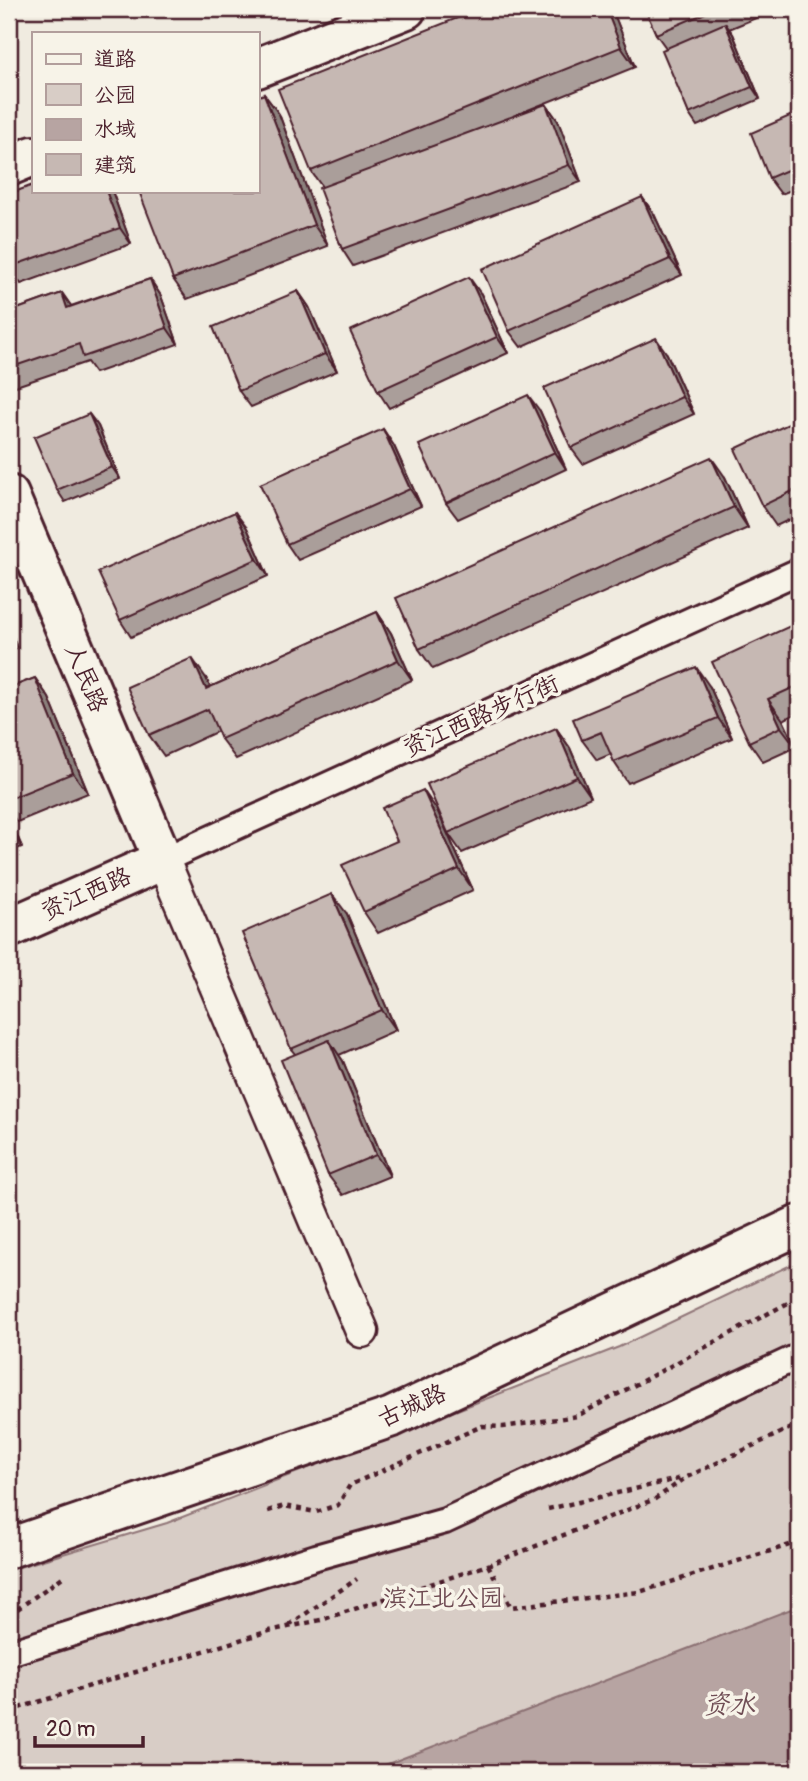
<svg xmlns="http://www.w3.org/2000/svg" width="808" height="1781" font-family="Pangolin,'LXGW WenKai TC',sans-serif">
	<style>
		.green { fill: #d8cdc6; stroke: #917678; stroke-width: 2 }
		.water { fill: #b7a4a2; stroke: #8b6f72; stroke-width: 2 }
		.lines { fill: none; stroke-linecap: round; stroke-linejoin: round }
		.pedestrian-casing { stroke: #4a1f2b; stroke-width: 30 }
		.minor-casing { stroke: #4a1f2b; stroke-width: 37 }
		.tertiary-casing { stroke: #4a1f2b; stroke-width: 44 }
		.path { stroke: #4a1f2b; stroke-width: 4.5; stroke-dasharray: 5 5; stroke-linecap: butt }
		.pedestrian { stroke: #f7f3e8; stroke-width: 24 }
		.minor { stroke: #f7f3e8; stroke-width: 32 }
		.tertiary { stroke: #f7f3e8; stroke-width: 38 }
		.wall { fill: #aa9e9a; stroke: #4a1f2b; stroke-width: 2 }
		.shaded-wall { fill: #8b817d; stroke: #4a1f2b; stroke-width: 2 }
		.building { fill: #c6b8b3; stroke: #4a1f2b; stroke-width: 2 }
		.labels { text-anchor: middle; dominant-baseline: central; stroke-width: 7; stroke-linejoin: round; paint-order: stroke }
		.street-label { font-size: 24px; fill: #4a1f2b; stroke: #f7f3e8 }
		.park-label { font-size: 24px; fill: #6e4a52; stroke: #f7f3e8 }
		.water-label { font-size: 26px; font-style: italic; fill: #704e55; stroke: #f7f3e8 }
	</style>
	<rect width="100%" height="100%" fill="#f0ebe0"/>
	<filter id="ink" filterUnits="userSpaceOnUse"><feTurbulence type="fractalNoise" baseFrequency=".0143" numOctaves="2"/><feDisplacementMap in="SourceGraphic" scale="14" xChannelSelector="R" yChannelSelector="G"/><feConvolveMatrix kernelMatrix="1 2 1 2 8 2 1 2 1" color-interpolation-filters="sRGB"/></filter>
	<g filter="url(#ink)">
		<path class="green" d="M 799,1261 L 799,1641 L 466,1772 L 9,1772 L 9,1570 L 167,1523 L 619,1347 Z"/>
		<path class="water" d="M 799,1606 L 799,1772 L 367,1772 L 372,1770 Z"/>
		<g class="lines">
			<defs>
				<path id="pedestrian" d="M 163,860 L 799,571
					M 9,1653 L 316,1557 L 445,1521 L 799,1356"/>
				<path id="minor" d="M 163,860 L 362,1331"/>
				<path id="tertiary" d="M 257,68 L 406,9
					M 9,166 L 33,156
					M 9,495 L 163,860 L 9,928
					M 9,1548 L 392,1417 L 799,1225"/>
			</defs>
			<use href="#pedestrian" class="pedestrian-casing"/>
			<use href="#minor" class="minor-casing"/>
			<use href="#tertiary" class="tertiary-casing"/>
			<path class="path" d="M 548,1509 L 682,1478
				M 268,1511 L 284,1506 L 316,1512 L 338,1505 L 350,1485 L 482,1426 L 503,1427 L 577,1416 L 799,1297
				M 488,1565 L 511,1607 L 639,1592 L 799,1542
				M 9,1615 L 64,1576
				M 289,1625 L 357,1579
				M 9,1688 L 16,1709
				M 9,1711 L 269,1631 L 321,1620 L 488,1565 L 655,1499 L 687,1477 L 799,1424"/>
			<use href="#pedestrian" class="pedestrian"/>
			<use href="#minor" class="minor"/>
			<use href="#tertiary" class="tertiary"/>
		</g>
		<path class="wall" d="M 612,9 L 635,67 L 513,116 L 546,104 L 558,121 L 581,182 L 353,266 L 342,249 L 322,187 L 311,171 Z
			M 645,9 L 778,9 L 729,29 L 733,34 L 760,99 L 697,126 L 689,114 L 666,48 L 656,34 Z
			M 264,94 L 279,114 L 328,246 L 187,299 L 173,279 Z
			M 799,112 L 799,187 L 781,194 L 769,178 Z
			M 112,191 L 131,244 L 21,284 L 9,267 Z
			M 642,197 L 654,214 L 682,275 L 521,347 L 509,331 Z
			M 150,279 L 161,296 L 178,344 L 95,373 L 87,362 L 16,386 L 9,377 L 9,312 L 62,293 L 71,306 Z
			M 298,291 L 309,307 L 337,371 L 251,407 L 239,391 Z
			M 481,294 L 508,353 L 389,408 L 378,391 Z
			M 667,354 L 694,414 L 583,464 L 571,448 Z
			M 540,411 L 566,469 L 458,519 L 446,503 Z
			M 89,414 L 98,426 L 120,479 L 65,502 L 57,490 Z
			M 799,419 L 799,515 L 776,526 L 762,506 Z
			M 383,429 L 394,446 L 421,506 L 298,560 L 287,544 Z
			M 725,477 L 748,528 L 433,669 L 419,649 Z
			M 247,528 L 268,576 L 131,637 L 120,620 Z
			M 377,612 L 391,633 L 412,680 L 236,759 L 221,739 L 218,731 L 164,756 L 149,735 L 206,678 L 210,687 Z
			M 799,622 L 799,712 L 783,720 L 796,747 L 763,762 L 749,742 Z
			M 9,626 L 17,648 L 9,651 Z
			M 35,678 L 49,698 L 88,793 L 17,822 L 9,811 L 9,688 Z
			M 710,687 L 732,738 L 628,783 L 614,762 L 611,754 L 597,760 L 582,740 Z
			M 556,728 L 570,748 L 591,797 L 462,853 L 448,833 Z
			M 437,810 L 473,890 L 378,933 L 364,912 L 397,841 Z
			M 9,818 L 22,847 L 9,852 Z
			M 347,914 L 396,1030 L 339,1055 L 343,1061 L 390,1176 L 343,1195 L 328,1175 L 295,1054 L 291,1049 Z"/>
		<path class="shaded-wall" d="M 606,9 L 612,9 L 635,67 L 621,47 Z
			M 725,23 L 733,34 L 760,99 L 752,87 Z
			M 264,94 L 279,114 L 328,246 L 314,225 Z
			M 546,104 L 558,121 L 581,182 L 569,165 Z
			M 106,191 L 112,191 L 131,244 L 120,228 Z
			M 642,197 L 654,214 L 682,275 L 670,259 Z
			M 469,277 L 481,294 L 508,353 L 497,337 Z
			M 150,279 L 161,296 L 178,344 L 167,328 Z
			M 298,291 L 309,307 L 337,371 L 325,354 Z
			M 62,293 L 74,310 L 67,308 Z
			M 656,338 L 667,354 L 694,414 L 682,397 Z
			M 528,395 L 540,411 L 566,469 L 555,452 Z
			M 89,414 L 98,426 L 120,479 L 112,467 Z
			M 383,429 L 394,446 L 421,506 L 410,489 Z
			M 711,457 L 725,477 L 748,528 L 734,507 Z
			M 235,512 L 247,528 L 268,576 L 257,559 Z
			M 377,612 L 391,633 L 412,680 L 398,660 Z
			M 9,626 L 17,648 L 9,636 Z
			M 192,658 L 206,678 L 220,709 L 206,689 Z
			M 696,667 L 710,687 L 732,738 L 718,718 Z
			M 35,678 L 49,698 L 88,793 L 73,773 Z
			M 768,699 L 783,720 L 796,747 L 781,727 Z
			M 556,728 L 570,748 L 591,797 L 577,777 Z
			M 423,790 L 437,810 L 473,890 L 459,869 Z
			M 9,818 L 22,847 L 9,828 Z
			M 332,894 L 347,914 L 396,1030 L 382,1010 Z
			M 329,1040 L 343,1061 L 390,1176 L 376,1155 Z"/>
		<path class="building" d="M 480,9 L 606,9 L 621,47 L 311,171 L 278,89 Z
			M 645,9 L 715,9 L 656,34 Z
			M 725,23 L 752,87 L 689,114 L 662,50 Z
			M 264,94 L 314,225 L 173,279 L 139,191 L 257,191 L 257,97 Z
			M 546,104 L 569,165 L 342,249 L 319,188 Z
			M 799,112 L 799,165 L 769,178 L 751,133 Z
			M 33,185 L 33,191 L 106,191 L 120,228 L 9,267 L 9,194 Z
			M 642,197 L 670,259 L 509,331 L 482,269 Z
			M 469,277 L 497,337 L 378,391 L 350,331 Z
			M 150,279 L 167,328 L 83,357 L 79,344 L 9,368 L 9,312 L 62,293 L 67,308 Z
			M 298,291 L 325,354 L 239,391 L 213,327 Z
			M 656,338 L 682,397 L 571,448 L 544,388 Z
			M 528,395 L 555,452 L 446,503 L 419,445 Z
			M 89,414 L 112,467 L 57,490 L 34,437 Z
			M 799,419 L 799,488 L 762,506 L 735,449 Z
			M 383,429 L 410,489 L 287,544 L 260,484 Z
			M 711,457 L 734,507 L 419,649 L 396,598 Z
			M 235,512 L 257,559 L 120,620 L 98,572 Z
			M 377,612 L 398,660 L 221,739 L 208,709 L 149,735 L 127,687 L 192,658 L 206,689 Z
			M 799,622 L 799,685 L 768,699 L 781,727 L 749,742 L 712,662 Z
			M 696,667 L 718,718 L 614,762 L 601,732 L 582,740 L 573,719 Z
			M 35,678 L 73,773 L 9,799 L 9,688 Z
			M 556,728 L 577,777 L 448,833 L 427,784 Z
			M 423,790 L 459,869 L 364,912 L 342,865 L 397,841 L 382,808 Z
			M 332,894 L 382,1010 L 291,1049 L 242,933 Z
			M 329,1040 L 376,1155 L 328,1175 L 281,1060 Z"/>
	</g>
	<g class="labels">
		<g class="street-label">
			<text transform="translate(86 678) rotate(67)">人民路</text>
			<text transform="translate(481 716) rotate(-24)">资江西路步行街</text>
			<text transform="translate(86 894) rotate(-24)">资江西路</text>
			<text transform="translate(412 1406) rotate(-24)">古城路</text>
		</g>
		<g class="park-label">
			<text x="443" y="1598">滨江北公园</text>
		</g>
		<g class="water-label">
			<text x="729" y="1705">资水</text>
		</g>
	</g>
	<rect width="808" height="1781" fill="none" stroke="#f7f3e8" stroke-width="35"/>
	<rect x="18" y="18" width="773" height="1746" fill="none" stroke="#4a1f2b" stroke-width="2.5" filter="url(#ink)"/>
	<rect x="32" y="32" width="228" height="161" fill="#f7f3e8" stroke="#b29e9c" stroke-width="2"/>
	<rect x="46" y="54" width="35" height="10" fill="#f7f3e8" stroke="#b29e9c" stroke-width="2"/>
	<text x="94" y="66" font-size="21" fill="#4a1f2b">道路</text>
	<rect x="46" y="84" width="35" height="21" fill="#d8cdc6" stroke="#b29e9c" stroke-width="2"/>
	<text x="94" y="102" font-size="21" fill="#4a1f2b">公园</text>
	<rect x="46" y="119" width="35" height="21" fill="#b7a4a2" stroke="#b29e9c" stroke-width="2"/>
	<text x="94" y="136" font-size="21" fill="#4a1f2b">水域</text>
	<rect x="46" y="154" width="35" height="21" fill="#c6b8b3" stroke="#b29e9c" stroke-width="2"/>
	<text x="94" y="172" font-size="21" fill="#4a1f2b">建筑</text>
	<path d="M35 1736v10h108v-10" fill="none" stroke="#4a1f2b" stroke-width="3.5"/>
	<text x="46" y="1736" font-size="21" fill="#4a1f2b" stroke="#f7f3e8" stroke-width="5" paint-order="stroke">20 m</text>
</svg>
